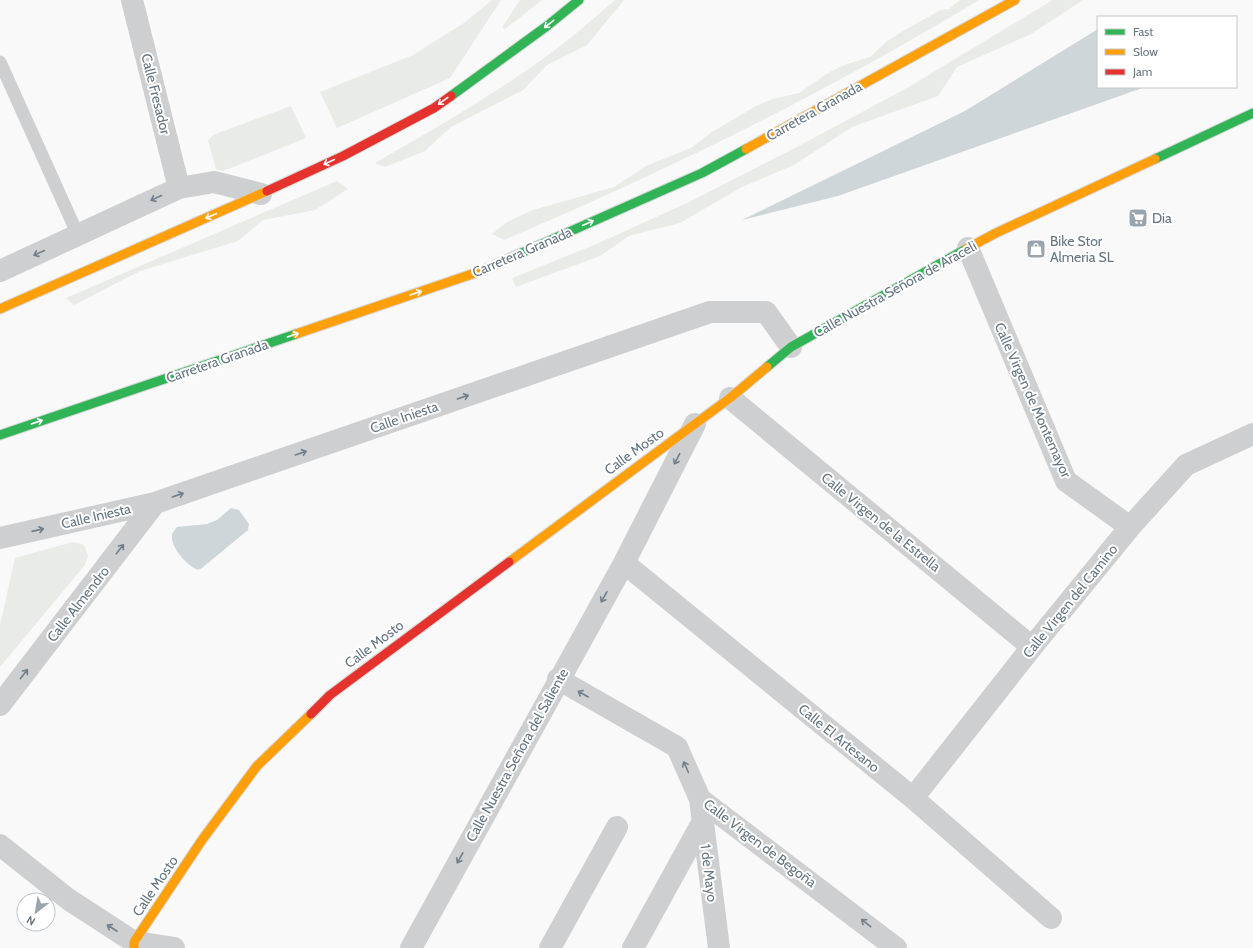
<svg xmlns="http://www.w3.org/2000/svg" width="1253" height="948" font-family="Cabin,sans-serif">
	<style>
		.green { fill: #e8ebe6 }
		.water { fill: #ced6d9 }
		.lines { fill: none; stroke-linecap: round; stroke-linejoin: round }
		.fast-casing { stroke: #d5d6d7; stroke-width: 11 }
		.slow-casing { stroke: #d5d6d7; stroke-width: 11 }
		.jam-casing { stroke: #d5d6d7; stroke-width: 11 }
		.lane { stroke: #cecfd0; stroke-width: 13 }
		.street { stroke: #cecfd0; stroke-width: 22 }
		.fast { stroke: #30b455; stroke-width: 9 }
		.slow { stroke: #ff9f0a; stroke-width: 9 }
		.jam { stroke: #e5322d; stroke-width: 9 }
		.oneway { stroke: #fff }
		.oneway2 { stroke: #707f8b }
		.labels { text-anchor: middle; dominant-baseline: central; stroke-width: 4; stroke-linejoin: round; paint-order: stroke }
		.street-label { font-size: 14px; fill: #657683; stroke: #fff }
		.poi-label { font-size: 14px; fill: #657683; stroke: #fff; text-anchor: start }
	</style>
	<rect width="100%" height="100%" fill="#f9f9f9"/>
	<path class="green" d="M 492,0 L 501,0 L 450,78 L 337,128 L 320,92 L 413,55 L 464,23 Z
		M 520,0 L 542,0 L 504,30 L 503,26 Z
		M 615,0 L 624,0 L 587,45 L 547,65 L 523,90 L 451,127 L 425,151 L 385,167 L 375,163 C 433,130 490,97 544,58 C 569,40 592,20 615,0 Z
		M 960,0 L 979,0 C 827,92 667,171 504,240 L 492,234 L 507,222 L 530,211 L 614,187 L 646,166 L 691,148 L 712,132 L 756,106 L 773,99 L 799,93 L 828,73 L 844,65 L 870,57 L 886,42 L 903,31 L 941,10 L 949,9 Z
		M 1053,0 L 1083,0 L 1031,34 L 957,67 L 938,96 L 852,127 L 794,165 L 742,187 L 680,223 L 629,236 L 600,256 L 516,287 L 512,278 L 599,243 L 689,202 L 795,148 L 907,88 Z
		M 291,106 L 306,138 L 223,171 L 216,169 L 208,140 L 213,135 Z
		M 337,181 L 348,189 L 315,210 L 263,220 L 238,241 L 140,271 L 74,305 L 66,298 Z
		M 73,542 L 84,545 L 88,556 L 85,565 L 0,667 L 0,625 L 15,558 Z"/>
	<path class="water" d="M 1098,29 L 1098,87 L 1145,87 L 838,196 L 742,220 L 965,111 Z
		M 231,508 L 239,510 L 249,524 L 248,530 L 202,568 L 198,570 C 186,565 170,547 172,534 L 177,527 L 207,524 L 217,520 Z"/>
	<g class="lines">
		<defs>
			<path id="fast" d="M 451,96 L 547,26 L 579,0
				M 1155,159 L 1253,113
				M 510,258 L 702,173 L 746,149
				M 767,367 L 791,347 L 966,249
				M 0,435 L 296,334"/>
			<path id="slow" d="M 746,149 L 1015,0
				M 966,249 L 996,233 L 1155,159
				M 0,309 L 267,191
				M 296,334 L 484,270 L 510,258
				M 509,562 L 730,398 L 767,367
				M 134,948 L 134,942 L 202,840 L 257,766 L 311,714"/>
			<path id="jam" d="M 267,191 L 343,156 L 434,108 L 451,96
				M 311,714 L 330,695 L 509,562"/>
		</defs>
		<use href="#fast" class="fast-casing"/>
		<use href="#slow" class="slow-casing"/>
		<use href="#jam" class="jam-casing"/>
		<path class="lane" d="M 0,62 L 78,235"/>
		<path class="street" d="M 132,0 L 179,188
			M 968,248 L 1066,481 L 1130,527
			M 0,271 L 179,188 L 214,182 L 261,194
			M 730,398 L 1032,647
			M 0,538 L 155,503 L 710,312 L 766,312 L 791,347
			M 624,563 L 913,798 L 1051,918
			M 558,679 L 677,747 L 700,799 L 896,948
			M 0,705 L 155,503
			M 913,798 L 1032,647 L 1130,527 L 1186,465 L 1253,434
			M 700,799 L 719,948
			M 0,845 L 68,899 L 134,942 L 174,948
			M 411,948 L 624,563 L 695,424
			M 550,948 L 617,827
			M 633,948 L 703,821"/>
		<use href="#fast" class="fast"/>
		<use href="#slow" class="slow"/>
		<use href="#jam" class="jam"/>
	</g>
	<defs><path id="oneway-shaft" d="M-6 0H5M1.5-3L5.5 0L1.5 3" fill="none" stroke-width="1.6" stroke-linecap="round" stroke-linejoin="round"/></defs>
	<g class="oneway">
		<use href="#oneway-shaft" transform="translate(549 24) rotate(142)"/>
		<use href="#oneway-shaft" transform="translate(443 101) rotate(144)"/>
		<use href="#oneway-shaft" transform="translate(329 162) rotate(155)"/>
		<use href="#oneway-shaft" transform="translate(211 216) rotate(156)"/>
		<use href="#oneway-shaft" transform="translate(588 223) rotate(-24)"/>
		<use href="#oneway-shaft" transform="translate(416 293) rotate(-19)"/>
		<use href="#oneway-shaft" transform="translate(293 335) rotate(-19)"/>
		<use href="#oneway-shaft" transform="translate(37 422) rotate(-19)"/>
	</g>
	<g class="oneway2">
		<use href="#oneway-shaft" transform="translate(156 198) rotate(155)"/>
		<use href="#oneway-shaft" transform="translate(39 253) rotate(155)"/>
		<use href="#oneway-shaft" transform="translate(463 397) rotate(-19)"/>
		<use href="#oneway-shaft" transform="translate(301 453) rotate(-19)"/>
		<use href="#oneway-shaft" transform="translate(677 459) rotate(117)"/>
		<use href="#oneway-shaft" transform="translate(178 495) rotate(-19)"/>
		<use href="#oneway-shaft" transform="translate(38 530) rotate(-13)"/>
		<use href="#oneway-shaft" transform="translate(120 549) rotate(-52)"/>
		<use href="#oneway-shaft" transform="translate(604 597) rotate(119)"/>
		<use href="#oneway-shaft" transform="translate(24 674) rotate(-52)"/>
		<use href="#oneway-shaft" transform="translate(583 694) rotate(-150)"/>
		<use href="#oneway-shaft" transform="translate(686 767) rotate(-114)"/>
		<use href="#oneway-shaft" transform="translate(460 858) rotate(119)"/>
		<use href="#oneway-shaft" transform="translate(866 923) rotate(-142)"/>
		<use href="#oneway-shaft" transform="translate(112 928) rotate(-147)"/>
	</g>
	<defs>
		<symbol id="supermarket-square" viewBox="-11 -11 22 22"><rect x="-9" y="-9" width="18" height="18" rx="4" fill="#99a4ac" stroke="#fff"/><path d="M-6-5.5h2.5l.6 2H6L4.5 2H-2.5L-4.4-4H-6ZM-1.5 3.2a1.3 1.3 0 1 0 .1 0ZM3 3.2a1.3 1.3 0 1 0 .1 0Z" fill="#fff"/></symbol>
		<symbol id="shop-square" viewBox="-11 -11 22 22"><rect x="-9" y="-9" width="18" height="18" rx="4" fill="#99a4ac" stroke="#fff"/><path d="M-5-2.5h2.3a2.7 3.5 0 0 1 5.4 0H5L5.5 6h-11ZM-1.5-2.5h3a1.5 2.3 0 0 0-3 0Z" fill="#fff"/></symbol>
	</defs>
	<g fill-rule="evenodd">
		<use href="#supermarket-square" x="1127" y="207" width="22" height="22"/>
		<use href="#shop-square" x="1025" y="238" width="22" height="22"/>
	</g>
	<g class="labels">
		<g class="street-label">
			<text transform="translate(156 94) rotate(76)">Calle Fresador</text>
			<text transform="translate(814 111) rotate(-29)">Carretera Granada</text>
			<text transform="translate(522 252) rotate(-23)">Carretera Granada</text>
			<text transform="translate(895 289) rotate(-29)">Calle Nuestra Señora de Araceli</text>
			<text transform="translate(217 361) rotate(-19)">Carretera Granada</text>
			<text transform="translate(1033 400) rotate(66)">Calle Virgen de Montemayor</text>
			<text transform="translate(404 417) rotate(-19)">Calle Iniesta</text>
			<text transform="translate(634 451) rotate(-36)">Calle Mosto</text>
			<text transform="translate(96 516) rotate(-13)">Calle Iniesta</text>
			<text transform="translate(881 522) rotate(39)">Calle Virgen de la Estrella</text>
			<text transform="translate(1070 601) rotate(-51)">Calle Virgen del Camino</text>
			<text transform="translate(78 604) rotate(-52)">Calle Almendro</text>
			<text transform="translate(374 644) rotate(-37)">Calle Mosto</text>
			<text transform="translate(839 738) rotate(39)">Calle El Artesano</text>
			<text transform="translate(517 755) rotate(-61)">Calle Nuestra Señora del Saliente</text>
			<text transform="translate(760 843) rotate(37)">Calle Virgen de Begoña</text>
			<text transform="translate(709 873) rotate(83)">1 de Mayo</text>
			<text transform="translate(155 886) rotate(-56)">Calle Mosto</text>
		</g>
		<g class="poi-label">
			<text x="1152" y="218">Dia</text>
			<text x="1050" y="241">Bike Stor<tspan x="1050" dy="16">Almeria SL</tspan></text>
		</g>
	</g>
	<rect x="1097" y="16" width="140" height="72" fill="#ffffff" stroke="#c1c8cd"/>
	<rect x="1105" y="29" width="20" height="6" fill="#30b455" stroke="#c1c8cd"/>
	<text x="1133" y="36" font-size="12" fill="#657683">Fast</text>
	<rect x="1105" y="49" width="20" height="6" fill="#ff9f0a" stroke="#c1c8cd"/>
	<text x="1133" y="56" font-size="12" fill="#657683">Slow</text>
	<rect x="1105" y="69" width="20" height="6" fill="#e5322d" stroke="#c1c8cd"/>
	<text x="1133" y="76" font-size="12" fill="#657683">Jam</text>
	<g transform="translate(36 912) rotate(211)"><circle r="19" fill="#ffffff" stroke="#c1c8cd"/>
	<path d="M0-3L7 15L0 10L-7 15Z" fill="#99a4ac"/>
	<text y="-6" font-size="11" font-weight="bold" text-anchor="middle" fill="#657683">N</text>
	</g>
</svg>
